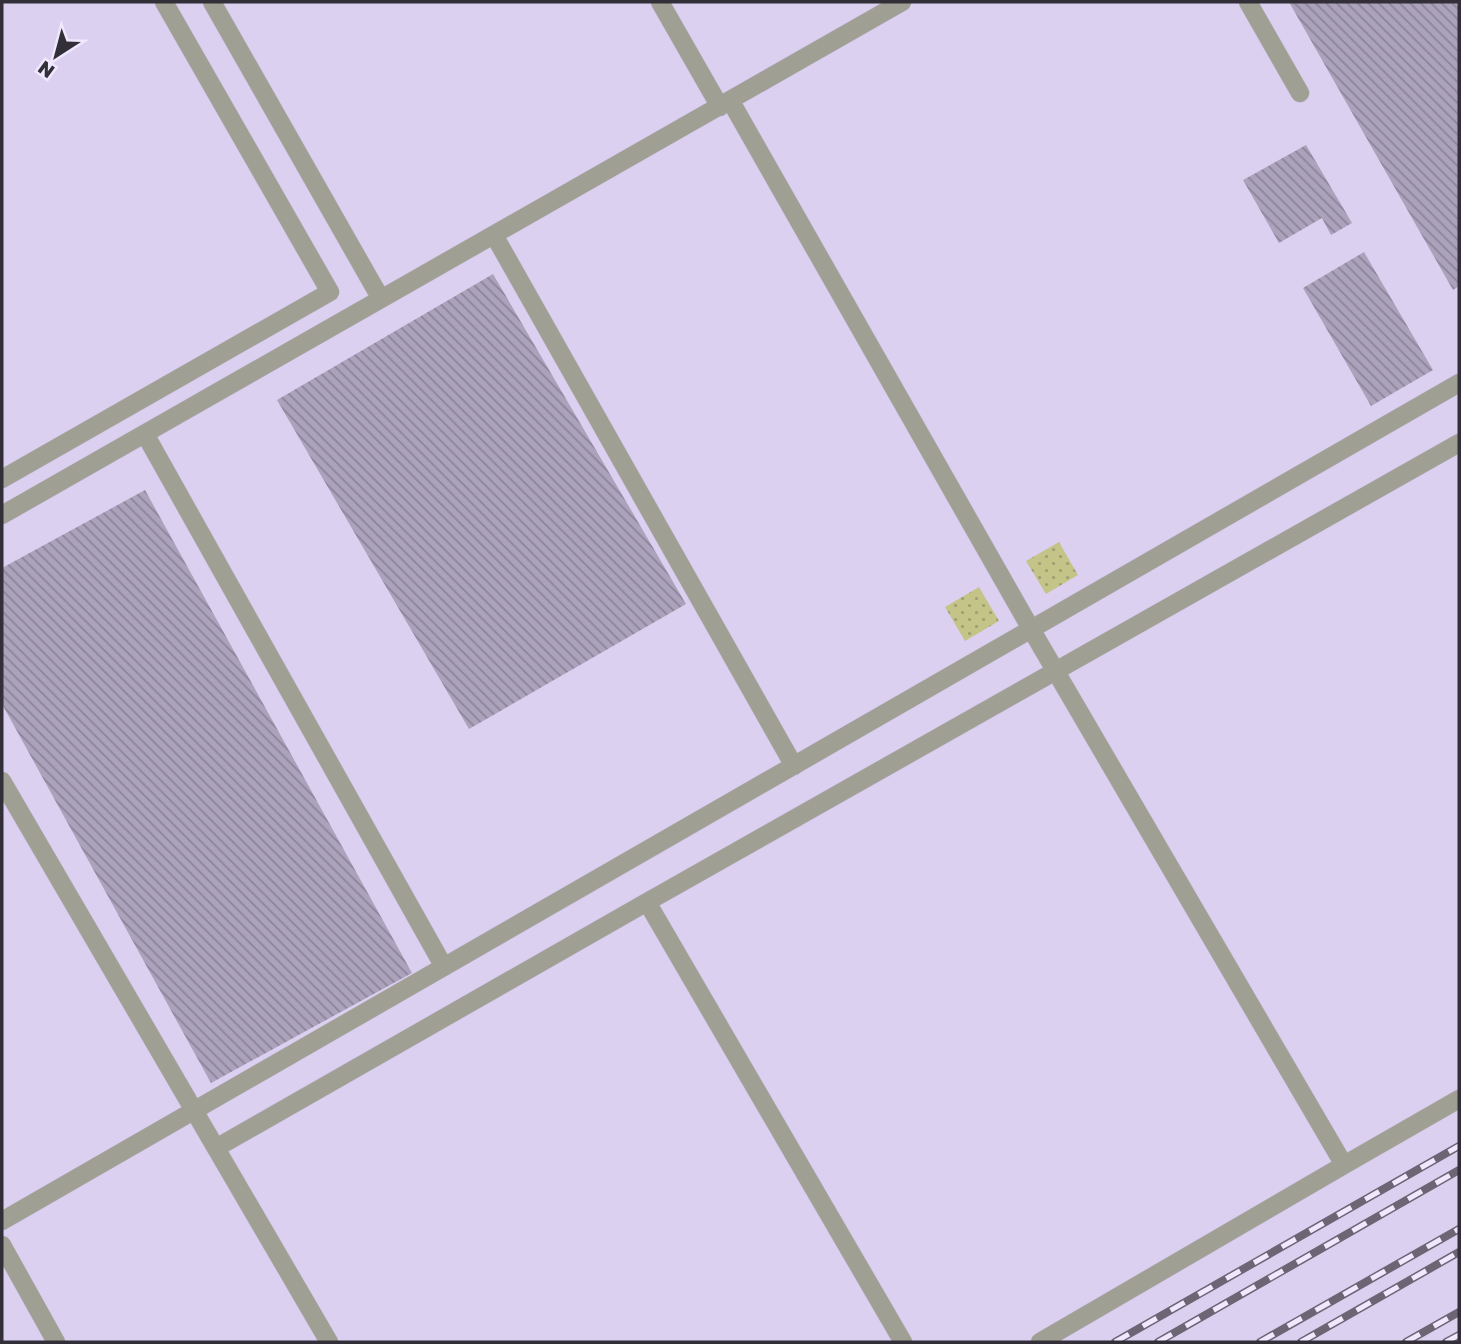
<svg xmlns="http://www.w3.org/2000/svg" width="1461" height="1344" font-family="'Golos Text',sans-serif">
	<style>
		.built { fill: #dcd0f1 }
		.grass { fill: url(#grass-dots) }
		.building { fill: url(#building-back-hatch) }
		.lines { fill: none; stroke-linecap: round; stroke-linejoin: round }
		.service-casing { stroke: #c0b8cf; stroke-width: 19 }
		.service { stroke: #9f9f93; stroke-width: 18 }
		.rail-casing { stroke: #6b6574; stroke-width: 8 }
		.rail { stroke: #efe8fe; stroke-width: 5; stroke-dasharray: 16; stroke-linecap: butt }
	</style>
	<defs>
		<pattern id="grass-dots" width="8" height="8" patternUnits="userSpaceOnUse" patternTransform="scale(1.75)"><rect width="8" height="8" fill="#c4c388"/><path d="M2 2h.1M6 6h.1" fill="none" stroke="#a09f70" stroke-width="1.8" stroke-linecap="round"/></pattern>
		<pattern id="building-back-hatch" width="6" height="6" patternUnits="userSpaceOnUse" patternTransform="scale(1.75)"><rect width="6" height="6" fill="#aba2bb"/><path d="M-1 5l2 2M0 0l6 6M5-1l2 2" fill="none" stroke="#8c8499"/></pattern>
	</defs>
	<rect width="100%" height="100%" fill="#e3daf4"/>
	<path class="built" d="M 2,2 L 1459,2 L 1459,1342 L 2,1342 Z"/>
	<path class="grass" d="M 1059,542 L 1078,575 L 1046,594 L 1026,561 Z
		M 979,587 L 999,621 L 965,641 L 945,607 Z"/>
	<path class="building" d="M 1289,2 L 1459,2 L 1459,286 L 1453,290 Z
		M 1306,145 L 1352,223 L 1331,235 L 1322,218 L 1279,243 L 1243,180 Z
		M 1364,252 L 1433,370 L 1371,406 L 1303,288 Z
		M 493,274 L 686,604 L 469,729 L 277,400 Z
		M 145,490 L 412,973 L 211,1083 L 2,704 L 2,568 Z"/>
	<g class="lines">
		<defs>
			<path id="service" d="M 212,2 L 381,299
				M 660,2 L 720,107
				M 1248,2 L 1300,93
				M 730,100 L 1031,629 L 1344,1165 L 1459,1099
				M 494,235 L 794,766
				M 145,434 L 444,967
				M 2,479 L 330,292 L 164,2
				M 2,515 L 902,2
				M 2,781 L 329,1342
				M 647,902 L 1459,443
				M 216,1148 L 647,902 L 903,1342
				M 2,1221 L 1459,383
				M 2,1245 L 56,1342
				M 1040,1342 L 1344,1165"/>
		</defs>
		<use href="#service" class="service-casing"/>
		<use href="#service" class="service"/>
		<defs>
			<path id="rail" d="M 1115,1342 L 1459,1146
				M 1158,1342 L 1459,1170
				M 1260,1342 L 1459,1229
				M 1301,1342 L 1459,1252
				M 1406,1342 L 1459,1312
				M 1446,1342 L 1459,1335"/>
		</defs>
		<use href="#rail" class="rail-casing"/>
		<use href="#rail" class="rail"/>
	</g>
	<rect width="1461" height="1344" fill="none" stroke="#332f39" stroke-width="7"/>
	<g transform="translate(56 56) rotate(216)" stroke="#efe8fe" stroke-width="5" paint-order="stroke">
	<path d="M0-5L12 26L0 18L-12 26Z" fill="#332f39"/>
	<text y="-10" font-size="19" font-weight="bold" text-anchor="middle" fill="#332f39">N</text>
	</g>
</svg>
